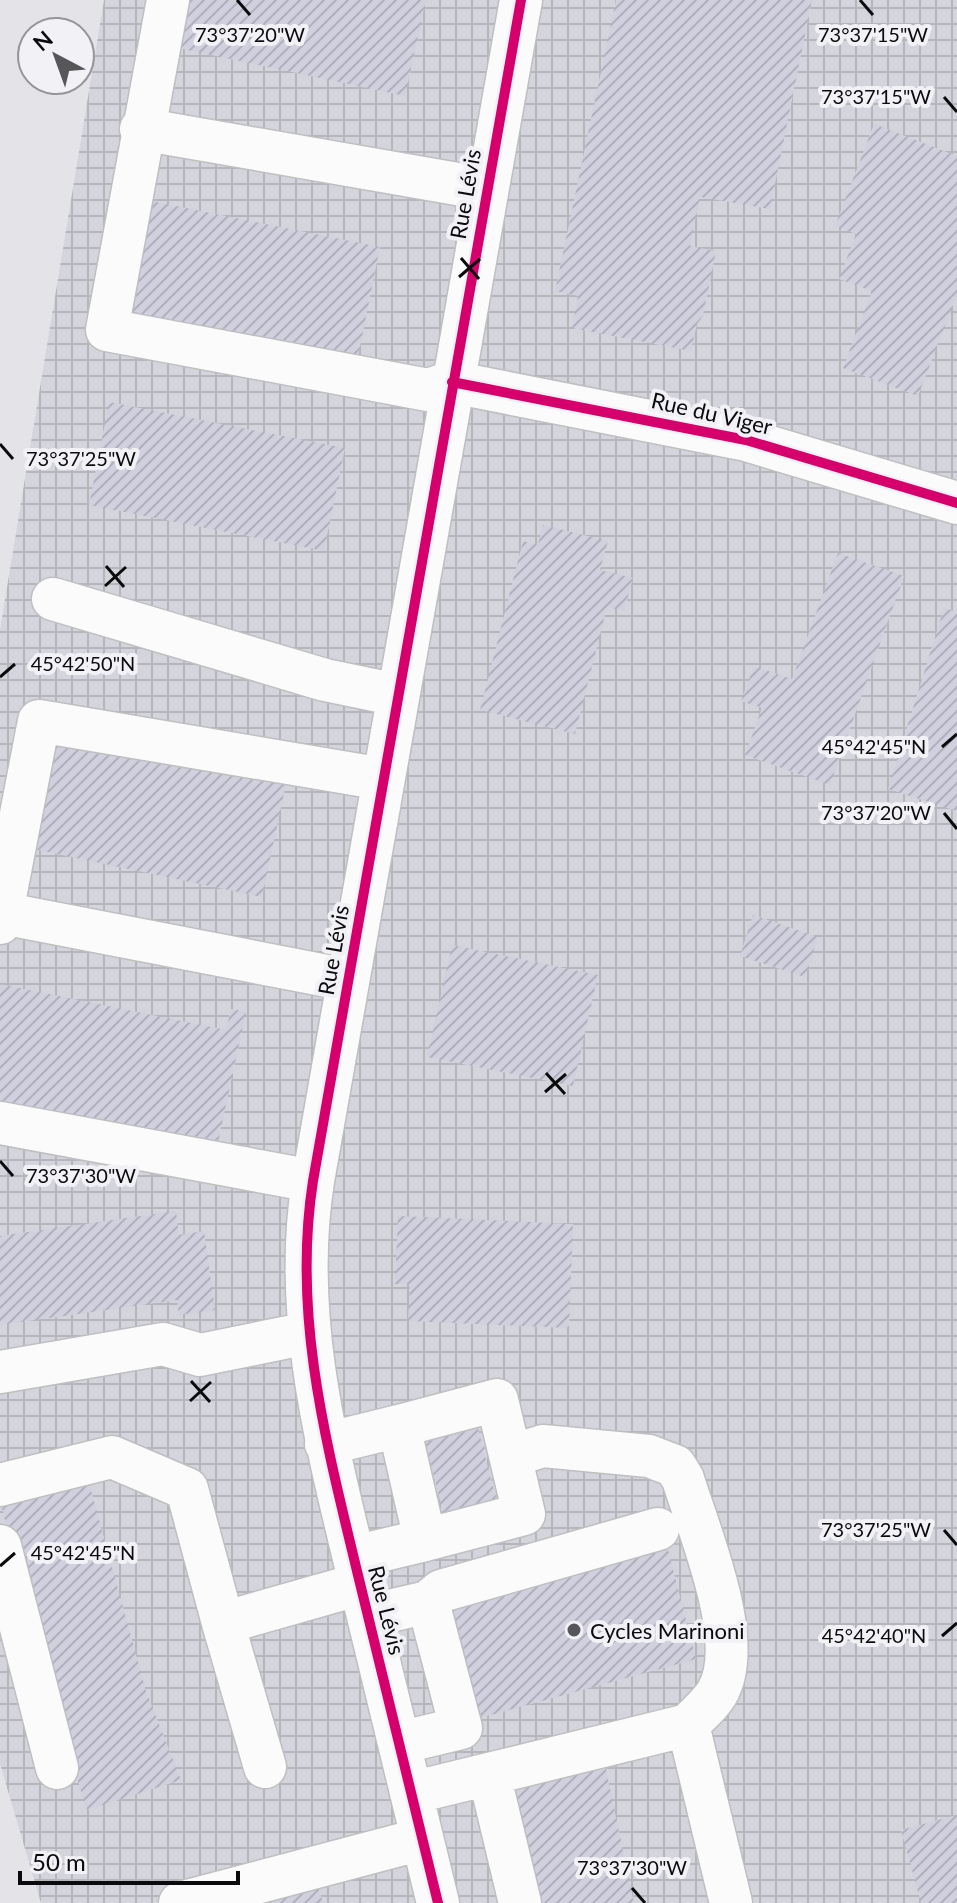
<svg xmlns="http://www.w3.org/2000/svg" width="957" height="1903" font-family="Lato,sans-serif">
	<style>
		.industrial { fill: url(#industrial-grid) }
		.building { fill: url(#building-hatch) }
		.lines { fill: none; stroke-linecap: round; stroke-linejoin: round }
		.minor-casing { stroke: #bfbfc1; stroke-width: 45 }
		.minor { stroke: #fbfbfc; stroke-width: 42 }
		.cycleway-casing { stroke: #f1f1f6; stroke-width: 15 }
		.cycleway { stroke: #d6006c; stroke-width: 10 }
		.ticks { fill: none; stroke: #0b0b0d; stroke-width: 3 }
		.poi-dot { fill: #57575a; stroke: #f1f1f6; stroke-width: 3 }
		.labels { text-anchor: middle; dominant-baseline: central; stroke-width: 8; stroke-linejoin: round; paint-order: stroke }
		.street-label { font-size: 22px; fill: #0b0b0d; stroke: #f1f1f6 }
		.poi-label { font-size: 22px; fill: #0b0b0d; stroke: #f1f1f6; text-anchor: start }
		.ticks-label { font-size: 20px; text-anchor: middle; fill: #0b0b0d; stroke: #f1f1f6; stroke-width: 8; stroke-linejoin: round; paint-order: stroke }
	</style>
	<defs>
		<pattern id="industrial-grid" width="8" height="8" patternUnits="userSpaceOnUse" patternTransform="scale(2)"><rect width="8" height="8" fill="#d4d4dc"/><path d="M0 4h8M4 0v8" fill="none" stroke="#b5b5bc"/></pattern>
		<pattern id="building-hatch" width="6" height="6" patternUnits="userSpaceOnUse" patternTransform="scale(2)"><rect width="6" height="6" fill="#d0d0de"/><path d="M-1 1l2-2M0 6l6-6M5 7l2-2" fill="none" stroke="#b1b1bd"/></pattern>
	</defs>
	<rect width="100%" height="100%" fill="#e4e4e8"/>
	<path class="industrial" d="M 104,0 L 957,0 L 957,1903 L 41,1903 L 0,1764 L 0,630 Z"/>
	<path class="building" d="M 188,0 L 426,0 L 405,96 L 178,48 Z
		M 616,0 L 812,0 L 770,209 L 700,197 L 690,246 L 716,251 L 703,316 L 697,324 L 691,351 L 572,328 L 578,296 L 555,291 Z
		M 874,124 L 957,156 L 957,295 L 918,396 L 843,368 L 872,291 L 839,279 L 856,234 L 835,226 Z
		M 146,200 L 380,247 L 358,357 L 123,310 Z
		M 109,402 L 345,448 L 324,551 L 89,505 Z
		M 543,525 L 608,541 L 600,570 L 633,578 L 624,611 L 607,607 L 575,734 L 480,710 L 523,541 L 538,545 Z
		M 838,553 L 904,576 L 830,785 L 745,755 L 762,708 L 741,701 L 754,666 L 792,679 Z
		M 944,608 L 957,612 L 957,811 L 888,789 Z
		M 43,733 L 286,784 L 262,897 L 19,846 Z
		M 753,915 L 818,937 L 805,977 L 740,956 Z
		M 452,945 L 598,975 L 573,1086 L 427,1057 Z
		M 0,984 L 226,1030 L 231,1009 L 246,1012 L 217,1147 L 0,1102 Z
		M 176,1211 L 179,1235 L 204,1231 L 215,1310 L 179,1315 L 177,1300 L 0,1325 L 0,1236 Z
		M 398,1216 L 573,1224 L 569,1328 L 408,1321 L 410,1284 L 395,1284 Z
		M 475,1416 L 499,1511 L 446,1524 L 422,1429 Z
		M 89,1483 L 146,1691 L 181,1780 L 87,1810 L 60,1724 L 1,1505 Z
		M 667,1546 L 696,1659 L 480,1718 L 451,1601 Z
		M 605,1765 L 634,1903 L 534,1903 L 507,1785 Z
		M 957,1815 L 957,1903 L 921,1903 L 901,1830 Z
		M 319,1889 L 323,1903 L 268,1903 L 268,1902 Z"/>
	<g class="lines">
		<defs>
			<path id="minor" d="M 168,0 L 107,330 L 428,390 L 452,382 L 746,440 L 957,503
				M 141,129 L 486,189
				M 53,599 L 325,680 L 398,695
				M 2,913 L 348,980
				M 0,923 L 39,721 L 383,779
				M 0,1123 L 313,1181
				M 0,1372 L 163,1344 L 200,1355 L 308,1333
				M 399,1426 L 497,1400 L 524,1514 L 425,1540
				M 326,1444 L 399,1426 L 425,1540 L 354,1557
				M 511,1456 L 543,1446 L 649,1456 L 675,1466 L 683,1479 C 699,1532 747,1642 717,1693 C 710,1705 697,1715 688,1725
				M 0,1485 L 112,1457 L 187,1489 L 223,1623
				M 0,1546 L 57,1768
				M 428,1602 L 441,1591 L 658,1529
				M 368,1616 L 428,1602 L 461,1728 L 399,1743
				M 265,1767 L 223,1623 L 360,1584
				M 489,1774 L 688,1725 L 731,1903
				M 411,1793 L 489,1774 L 520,1903
				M 180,1903 L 422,1839
				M 438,1903 C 411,1792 384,1682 357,1571 C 326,1442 292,1315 313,1181 L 521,0"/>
		</defs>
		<use href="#minor" class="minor-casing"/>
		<use href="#minor" class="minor"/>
		<defs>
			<path id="cycleway" d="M 452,382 L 746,440 L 957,503
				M 438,1903 C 411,1792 384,1682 357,1571 C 326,1442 292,1315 313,1181 L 521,0"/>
		</defs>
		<use href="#cycleway" class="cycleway-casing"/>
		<use href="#cycleway" class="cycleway"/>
	</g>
	<path class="ticks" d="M 237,0 L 250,15M 860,0 L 873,15M 944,97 L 957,112M 461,258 L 479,279M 459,277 L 480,259M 0,444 L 13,459M 106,566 L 124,587M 105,586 L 126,567M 0,677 L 15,664M 942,747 L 957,734M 944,813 L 957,829M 546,1073 L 565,1094M 545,1092 L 566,1074M 0,1161 L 13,1176M 191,1381 L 210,1402M 190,1401 L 211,1382M 944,1530 L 957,1545M 0,1566 L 15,1553M 942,1636 L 957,1623M 632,1888 L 645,1903"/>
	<circle class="poi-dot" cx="574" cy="1630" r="8"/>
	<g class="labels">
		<g class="street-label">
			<text transform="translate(465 194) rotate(-80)">Rue Lévis</text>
			<text transform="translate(712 413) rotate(13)">Rue du Viger</text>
			<text transform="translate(333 950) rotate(-80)">Rue Lévis</text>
			<text transform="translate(387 1610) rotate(76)">Rue Lévis</text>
		</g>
		<g class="poi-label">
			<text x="590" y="1630">Cycles Marinoni</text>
		</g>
	</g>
	<g class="ticks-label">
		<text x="873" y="42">73°37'15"W</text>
		<text x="250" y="42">73°37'20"W</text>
		<text x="876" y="104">73°37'15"W</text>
		<text x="81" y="466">73°37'25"W</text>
		<text x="83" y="671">45°42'50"N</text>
		<text x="874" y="754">45°42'45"N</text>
		<text x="876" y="820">73°37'20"W</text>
		<text x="81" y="1183">73°37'30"W</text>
		<text x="876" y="1537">73°37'25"W</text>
		<text x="83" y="1560">45°42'45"N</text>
		<text x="874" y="1643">45°42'40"N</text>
		<text x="632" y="1875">73°37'30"W</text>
	</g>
	<g transform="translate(56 56) rotate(319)"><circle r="38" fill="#f1f1f6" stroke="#959599" stroke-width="2"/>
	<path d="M0-6L14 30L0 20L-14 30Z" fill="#57575a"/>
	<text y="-12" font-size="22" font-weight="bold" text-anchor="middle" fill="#0b0b0d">N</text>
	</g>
	<path d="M20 1871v12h218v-12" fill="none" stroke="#0b0b0d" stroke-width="4"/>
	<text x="32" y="1871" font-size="24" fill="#0b0b0d" stroke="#f1f1f6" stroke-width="6" paint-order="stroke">50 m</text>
</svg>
